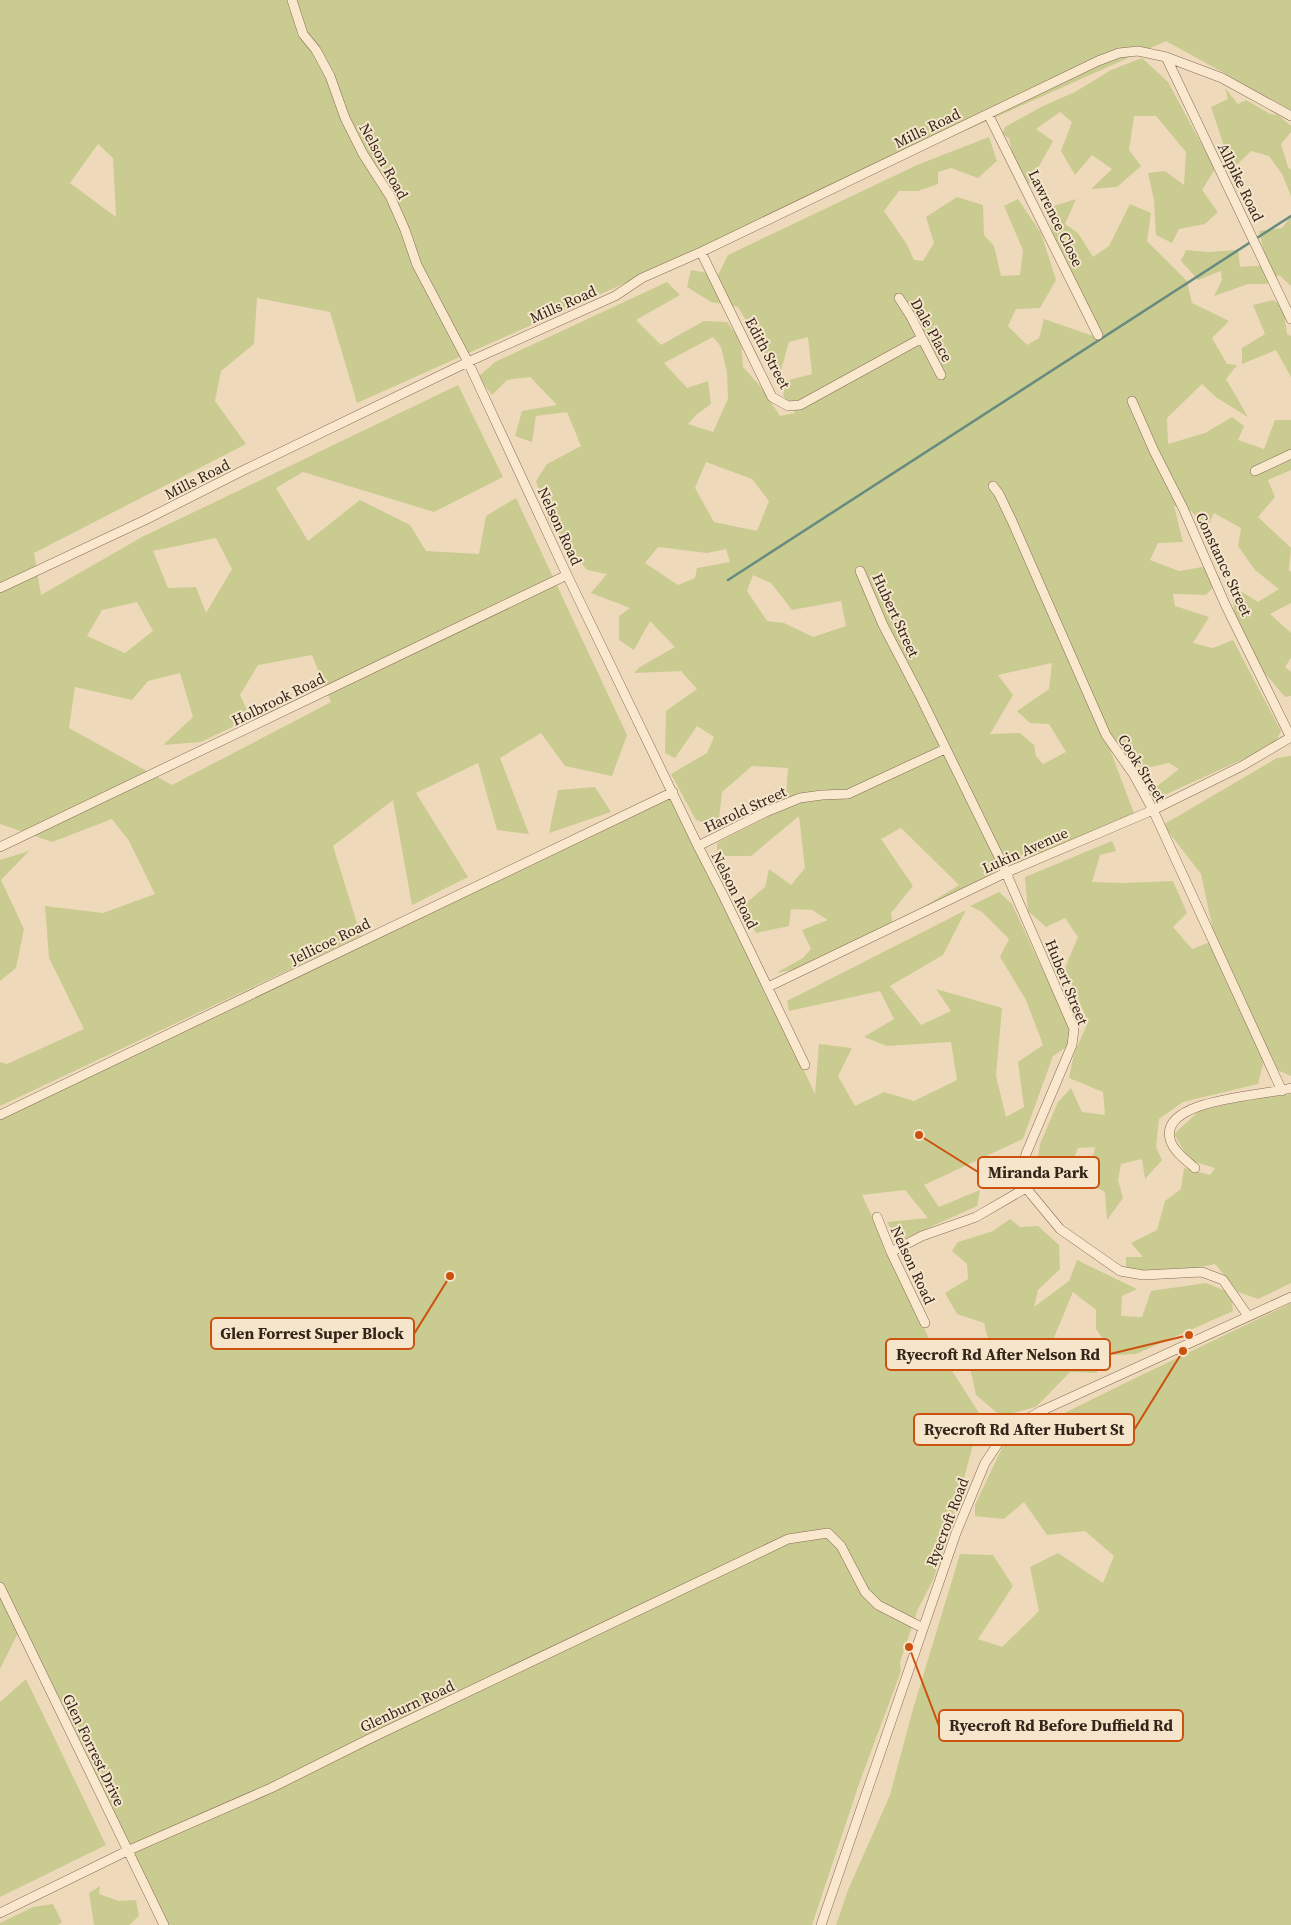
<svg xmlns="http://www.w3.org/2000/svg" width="1291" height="1925" font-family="'Source Serif 4',serif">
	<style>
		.green { fill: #c9cb90; fill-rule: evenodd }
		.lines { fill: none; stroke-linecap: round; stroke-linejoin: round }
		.stream { stroke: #678c7f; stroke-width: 2.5 }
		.minor-casing { stroke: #856a55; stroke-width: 10 }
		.minor { stroke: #f9e8ce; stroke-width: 9 }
		.labels { text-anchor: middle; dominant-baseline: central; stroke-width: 4; stroke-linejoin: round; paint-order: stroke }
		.street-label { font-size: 15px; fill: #34241a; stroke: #f5e5cb }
		.leader { fill: none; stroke: #cd510e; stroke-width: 2 }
		.callout-dot { fill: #cd510e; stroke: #f5e5cb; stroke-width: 2 }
		.callout { fill: #f5e5cb; stroke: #cd510e; stroke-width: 2 }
		.callout-label { font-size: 16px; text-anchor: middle; font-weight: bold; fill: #34241a }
	</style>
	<rect width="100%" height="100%" fill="#eedabb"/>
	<path class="green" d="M 0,0 L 1291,0 L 1291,110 L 1166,41 L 357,403 L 330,312 L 257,298 L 254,344 L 221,371 L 215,401 L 246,444 L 34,553 L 41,595 L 142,537 L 458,385 L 503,477 L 434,512 L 303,472 L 276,488 L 308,541 L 360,500 L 410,525 L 426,551 L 479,554 L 486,516 L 516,498 L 627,735 L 612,776 L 565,766 L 541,733 L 500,758 L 529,834 L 497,830 L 478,763 L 416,793 L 468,877 L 412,905 L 393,800 L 333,846 L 361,936 L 0,1106 L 0,1062 L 7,1064 L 84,1029 L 49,958 L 45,906 L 103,913 L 155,894 L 129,841 L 112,819 L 52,842 L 0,824 ZM 98,144 L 113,158 L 116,217 L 70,183 ZM 216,538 L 232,569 L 206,613 L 196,587 L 168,588 L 153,551 ZM 137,602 L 153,631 L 125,653 L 87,636 L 102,610 ZM 312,655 L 331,702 L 172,785 L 69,728 L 75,687 L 132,700 L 148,681 L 180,673 L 193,717 L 163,745 L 201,742 L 251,718 L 240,695 L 258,665 Z
		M 1142,58 L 1168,82 L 1215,169 L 1202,190 L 1218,212 L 1205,224 L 1179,229 L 1172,243 L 1156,235 L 1154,200 L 1148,173 L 1165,171 L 1184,185 L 1186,152 L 1156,116 L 1134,116 L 1129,150 L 1141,166 L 1117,187 L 1091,189 L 1112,169 L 1092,155 L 1075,175 L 1061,151 L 1072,122 L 1060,112 L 1036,129 L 1053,141 L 1029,184 L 1016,171 L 1009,138 L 1002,134 L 1005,127 L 1043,106 L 1075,92 L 1111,70 Z
		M 1225,88 L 1238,104 L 1246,100 L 1270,114 L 1278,115 L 1291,126 L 1291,132 L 1281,144 L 1288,167 L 1291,170 L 1291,196 L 1282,174 L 1269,156 L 1251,151 L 1232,170 L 1211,107 L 1228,99 Z
		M 989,137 L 997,161 L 978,178 L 951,168 L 938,172 L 938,184 L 918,191 L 899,191 L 884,211 L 906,243 L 914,260 L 923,261 L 934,243 L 926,217 L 957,197 L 983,205 L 984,235 L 994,246 L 1001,276 L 1020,275 L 1023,250 L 1004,206 L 1018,199 L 1041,233 L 1056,280 L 1040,308 L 1016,309 L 1008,326 L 1027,345 L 1039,338 L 1044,319 L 1102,339 L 1078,287 L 1055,249 L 1048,208 L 1076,199 L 1065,224 L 1078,233 L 1093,257 L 1109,246 L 1130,204 L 1151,213 L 1147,241 L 1187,281 L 1192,303 L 1229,321 L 1212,338 L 1227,364 L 1237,365 L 1226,379 L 1248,417 L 1217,398 L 1202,384 L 1167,418 L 1168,444 L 1205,433 L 1232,417 L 1244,426 L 1238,440 L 1264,449 L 1275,420 L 1291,420 L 1291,470 L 1268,480 L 1275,497 L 1258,517 L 1291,548 L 1289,570 L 1291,572 L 1291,603 L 1270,614 L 1291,633 L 1291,658 L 1285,667 L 1291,672 L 1291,696 L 1285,697 L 1257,664 L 1235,620 L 1231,585 L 1258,602 L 1279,589 L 1255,570 L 1238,546 L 1241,528 L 1214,513 L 1207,528 L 1191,511 L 1174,506 L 1183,542 L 1158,543 L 1150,560 L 1179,571 L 1208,566 L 1221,579 L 1206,595 L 1173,594 L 1175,606 L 1209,617 L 1193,643 L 1213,648 L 1233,640 L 1281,731 L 1274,745 L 1147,803 L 1151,791 L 1179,769 L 1169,763 L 1142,769 L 1106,739 L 1135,816 L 1013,870 L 1000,857 L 988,881 L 917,911 L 959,885 L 901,828 L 881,839 L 913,886 L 891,913 L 893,928 L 805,968 L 776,973 L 803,958 L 811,949 L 802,930 L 828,920 L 812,910 L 791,909 L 789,926 L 756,933 L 743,906 L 765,887 L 769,869 L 791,885 L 805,868 L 799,816 L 751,856 L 717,856 L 717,843 L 768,817 L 786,795 L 788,768 L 752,766 L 722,792 L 718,828 L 696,820 L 671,774 L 707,753 L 714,737 L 697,726 L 675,758 L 665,753 L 666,711 L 697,689 L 681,671 L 634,673 L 640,667 L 675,647 L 650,621 L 634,650 L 619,640 L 619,616 L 630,608 L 591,593 L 607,574 L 587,570 L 550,524 L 536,481 L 547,464 L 581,446 L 567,412 L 536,416 L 532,442 L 515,436 L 522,411 L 557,405 L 530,377 L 507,380 L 492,395 L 478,377 L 495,362 L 667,282 L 680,295 L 636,320 L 661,345 L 704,321 L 727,322 L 741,341 L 743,367 L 761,387 L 780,416 L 795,413 L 783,395 L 786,381 L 812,374 L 808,337 L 789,342 L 781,370 L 771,364 L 738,307 L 711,302 L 687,287 L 691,270 L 718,275 L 728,255 L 917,165 ZM 713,337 L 721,347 L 727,372 L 728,399 L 713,432 L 688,424 L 697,414 L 711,404 L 708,381 L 687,388 L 664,363 ZM 706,462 L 752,479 L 769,501 L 757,531 L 714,522 L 695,488 ZM 658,547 L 707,553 L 726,549 L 730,562 L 697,568 L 695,578 L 678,585 L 645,563 ZM 753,575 L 771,583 L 792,610 L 841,601 L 846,626 L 813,637 L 784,623 L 767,621 L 747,591 ZM 1052,663 L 1049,689 L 1017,711 L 1030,723 L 1049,724 L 1066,752 L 1043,764 L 1036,756 L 1034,745 L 1020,733 L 990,734 L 1013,695 L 998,675 Z
		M 1291,216 L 1291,286 L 1279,275 L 1266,284 L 1248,284 L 1214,296 L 1222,280 L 1221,271 L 1198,280 L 1181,261 L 1186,250 L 1208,252 L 1238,250 L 1240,267 L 1267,265 L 1259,231 L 1282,228 Z
		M 1273,300 L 1283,306 L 1287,334 L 1291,336 L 1291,377 L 1276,350 L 1242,364 L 1242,348 L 1265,334 L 1253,305 Z
		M 1291,756 L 1291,1076 L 1277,1070 L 1267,1048 L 1258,1084 L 1183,1102 L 1159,1119 L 1156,1147 L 1162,1160 L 1145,1179 L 1142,1159 L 1121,1164 L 1118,1180 L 1123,1198 L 1107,1220 L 1105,1192 L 1087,1183 L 1095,1147 L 1078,1148 L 1066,1176 L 1037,1164 L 1040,1144 L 1058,1102 L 1071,1088 L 1082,1112 L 1105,1115 L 1103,1092 L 1069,1078 L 1074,1054 L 1088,1022 L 1065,968 L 1078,937 L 1065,918 L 1046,927 L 1028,911 L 1025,877 L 1112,841 L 1116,851 L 1100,855 L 1092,882 L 1123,883 L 1173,881 L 1187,913 L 1173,927 L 1192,949 L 1215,940 L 1201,874 L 1163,825 L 1277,758 Z
		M 595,787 L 611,812 L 549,833 L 558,790 Z
		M 673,792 L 815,1094 L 819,1044 L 852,1048 L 838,1076 L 855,1106 L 884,1092 L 914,1101 L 957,1080 L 951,1042 L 887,1046 L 864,1037 L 894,1019 L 880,991 L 789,1011 L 787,1001 L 966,910 L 943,955 L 890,986 L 921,1025 L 951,1011 L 936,989 L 1002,1008 L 996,1076 L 1006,1117 L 1024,1107 L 1018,1062 L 1043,1045 L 1026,1000 L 1000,957 L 1009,939 L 982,912 L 970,906 L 999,892 L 1012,904 L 1044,973 L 1068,1020 L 1070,1045 L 1053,1056 L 1023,1139 L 924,1185 L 939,1207 L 980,1190 L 977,1206 L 897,1242 L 887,1222 L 928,1218 L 905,1190 L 862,1195 L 931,1343 L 935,1344 L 981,1416 L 965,1474 L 961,1500 L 933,1580 L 918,1609 L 900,1662 L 901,1671 L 859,1784 L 812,1925 L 166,1925 L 21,1627 L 0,1669 L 0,1115 Z
		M 29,851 L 1,880 L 24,929 L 16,968 L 0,981 L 0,860 Z
		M 1291,1094 L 1291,1283 L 1258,1299 L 1238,1292 L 1215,1264 L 1178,1272 L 1126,1272 L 1126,1257 L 1143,1257 L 1131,1243 L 1157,1230 L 1165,1201 L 1181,1189 L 1184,1168 L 1210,1175 L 1215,1168 L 1189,1160 L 1174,1134 L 1199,1111 L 1255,1098 Z
		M 1010,1219 L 1020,1227 L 1038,1226 L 1059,1245 L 1060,1269 L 1038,1290 L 1034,1307 L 1069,1281 L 1077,1260 L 1137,1289 L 1122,1296 L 1121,1316 L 1142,1317 L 1151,1291 L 1206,1283 L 1231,1293 L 1233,1311 L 1136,1354 L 1114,1355 L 1096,1329 L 1096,1310 L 1073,1292 L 1050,1347 L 1060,1358 L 1085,1344 L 1095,1361 L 1097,1373 L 1070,1372 L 1036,1407 L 1001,1416 L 976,1395 L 967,1354 L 975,1346 L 994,1362 L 984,1323 L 957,1314 L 945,1293 L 968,1279 L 967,1264 L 952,1251 L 958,1242 L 993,1231 Z
		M 1291,1303 L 1291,1925 L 836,1925 L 848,1890 L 890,1795 L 913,1709 L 960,1554 L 993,1555 L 1013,1586 L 978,1639 L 1002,1647 L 1039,1611 L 1030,1567 L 1058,1553 L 1103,1583 L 1114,1556 L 1085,1531 L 1047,1535 L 1024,1502 L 1004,1519 L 975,1516 L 975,1505 L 1003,1446 L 1028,1431 L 1123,1384 Z
		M 26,1679 L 106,1845 L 0,1897 L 0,1702 Z
		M 100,1886 L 99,1894 L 119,1901 L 136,1900 L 139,1916 L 129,1925 L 94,1925 L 89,1893 Z
		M 53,1904 L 62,1922 L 58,1925 L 0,1925 L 0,1923 L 33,1907 Z"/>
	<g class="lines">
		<path class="stream" d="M 728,580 L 1291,216"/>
		<defs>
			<path id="minor" d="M 292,0 L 303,34 L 316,50 L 330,76 L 345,118 L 363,154 L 390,196 L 405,230 L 417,265 L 468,362 L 567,575 L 698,846 L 723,895 L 805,1065
				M 1166,57 L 1291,319
				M 988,114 L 1098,335
				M 701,252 L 772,397 L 788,406 L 800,405 L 922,338
				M 899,298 L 910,315 L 941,375
				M 1132,401 L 1154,451 L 1183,508 L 1225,604 L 1291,738
				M 1255,471 L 1291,454
				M 993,486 L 999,494 L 1012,521 L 1106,735 L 1134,775 L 1153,810 L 1282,1091
				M 860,571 L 883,625 L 921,698 L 1000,859 L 1074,1029 L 1072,1045 L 1026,1154 L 1023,1169 L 1026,1188 L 1060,1229 L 1120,1271 L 1143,1275 L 1202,1272 L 1223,1280 L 1248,1316
				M 0,588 L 145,520 L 240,472 L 468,362 L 615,296 L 642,278 L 701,252 L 1098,61 L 1119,53 L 1138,51 L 1166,57 L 1222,78 L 1291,116
				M 698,846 L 768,811 L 800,798 L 822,795 L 848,794 L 945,749
				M 0,847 L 567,575
				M 768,987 L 1005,873 L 1153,810 L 1242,766 L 1291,737
				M 0,1115 L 673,792
				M 1195,1168 C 1187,1161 1173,1151 1170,1139 C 1160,1098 1266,1096 1291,1088
				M 877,1217 L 891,1252 L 925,1323
				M 891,1252 L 922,1236 L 976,1217 L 1026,1188
				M 0,1587 L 164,1925
				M 0,1913 L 127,1851 L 271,1788 L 369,1739 L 788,1539 L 828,1533 L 841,1546 L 865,1592 L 878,1605 L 923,1628
				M 821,1925 L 956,1533 L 985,1463 L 999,1442 L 1017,1425 L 1041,1411 L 1291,1297"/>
		</defs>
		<use href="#minor" class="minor-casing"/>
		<use href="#minor" class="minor"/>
	</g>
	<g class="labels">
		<g class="street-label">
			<text transform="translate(927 128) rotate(-26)">Mills Road</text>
			<text transform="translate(384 161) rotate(61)">Nelson Road</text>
			<text transform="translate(1241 182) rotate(64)">Allpike Road</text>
			<text transform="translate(1056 218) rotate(64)">Lawrence Close</text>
			<text transform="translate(563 304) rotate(-24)">Mills Road</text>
			<text transform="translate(932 330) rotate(61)">Dale Place</text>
			<text transform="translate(768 353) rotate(62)">Edith Street</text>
			<text transform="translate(197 479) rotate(-27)">Mills Road</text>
			<text transform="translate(560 526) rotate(65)">Nelson Road</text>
			<text transform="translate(1224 564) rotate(65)">Constance Street</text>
			<text transform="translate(896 615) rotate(65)">Hubert Street</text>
			<text transform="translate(278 699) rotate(-26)">Holbrook Road</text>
			<text transform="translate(1142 768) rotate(58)">Cook Street</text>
			<text transform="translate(745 809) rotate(-25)">Harold Street</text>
			<text transform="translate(1025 850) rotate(-24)">Lukin Avenue</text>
			<text transform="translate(735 890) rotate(63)">Nelson Road</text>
			<text transform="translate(330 941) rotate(-26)">Jellicoe Road</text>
			<text transform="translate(1067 982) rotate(68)">Hubert Street</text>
			<text transform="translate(913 1265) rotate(65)">Nelson Road</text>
			<text transform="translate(947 1522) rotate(-69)">Ryecroft Road</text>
			<text transform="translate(407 1706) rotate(-25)">Glenburn Road</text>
			<text transform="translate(94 1750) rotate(64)">Glen Forrest Drive</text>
		</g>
	</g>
	<path class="leader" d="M919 1135L978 1172M450 1276L414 1334M1189 1335L1110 1354M1183 1351L1134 1430M909 1647L939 1726"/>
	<g class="callout-dot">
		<circle cx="919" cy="1135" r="5"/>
		<circle cx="450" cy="1276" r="5"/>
		<circle cx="1189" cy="1335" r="5"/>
		<circle cx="1183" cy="1351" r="5"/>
		<circle cx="909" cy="1647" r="5"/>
	</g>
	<g class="callout">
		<rect x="978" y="1157" width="121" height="31" rx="5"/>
		<rect x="211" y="1318" width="203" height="31" rx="5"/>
		<rect x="886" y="1339" width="224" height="31" rx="5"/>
		<rect x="914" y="1414" width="220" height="31" rx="5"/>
		<rect x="939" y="1710" width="244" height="31" rx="5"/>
	</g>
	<g class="callout-label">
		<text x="1038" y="1178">Miranda Park</text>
		<text x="312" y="1339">Glen Forrest Super Block</text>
		<text x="998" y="1360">Ryecroft Rd After Nelson Rd</text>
		<text x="1024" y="1435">Ryecroft Rd After Hubert St</text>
		<text x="1061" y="1731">Ryecroft Rd Before Duffield Rd</text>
	</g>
</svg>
